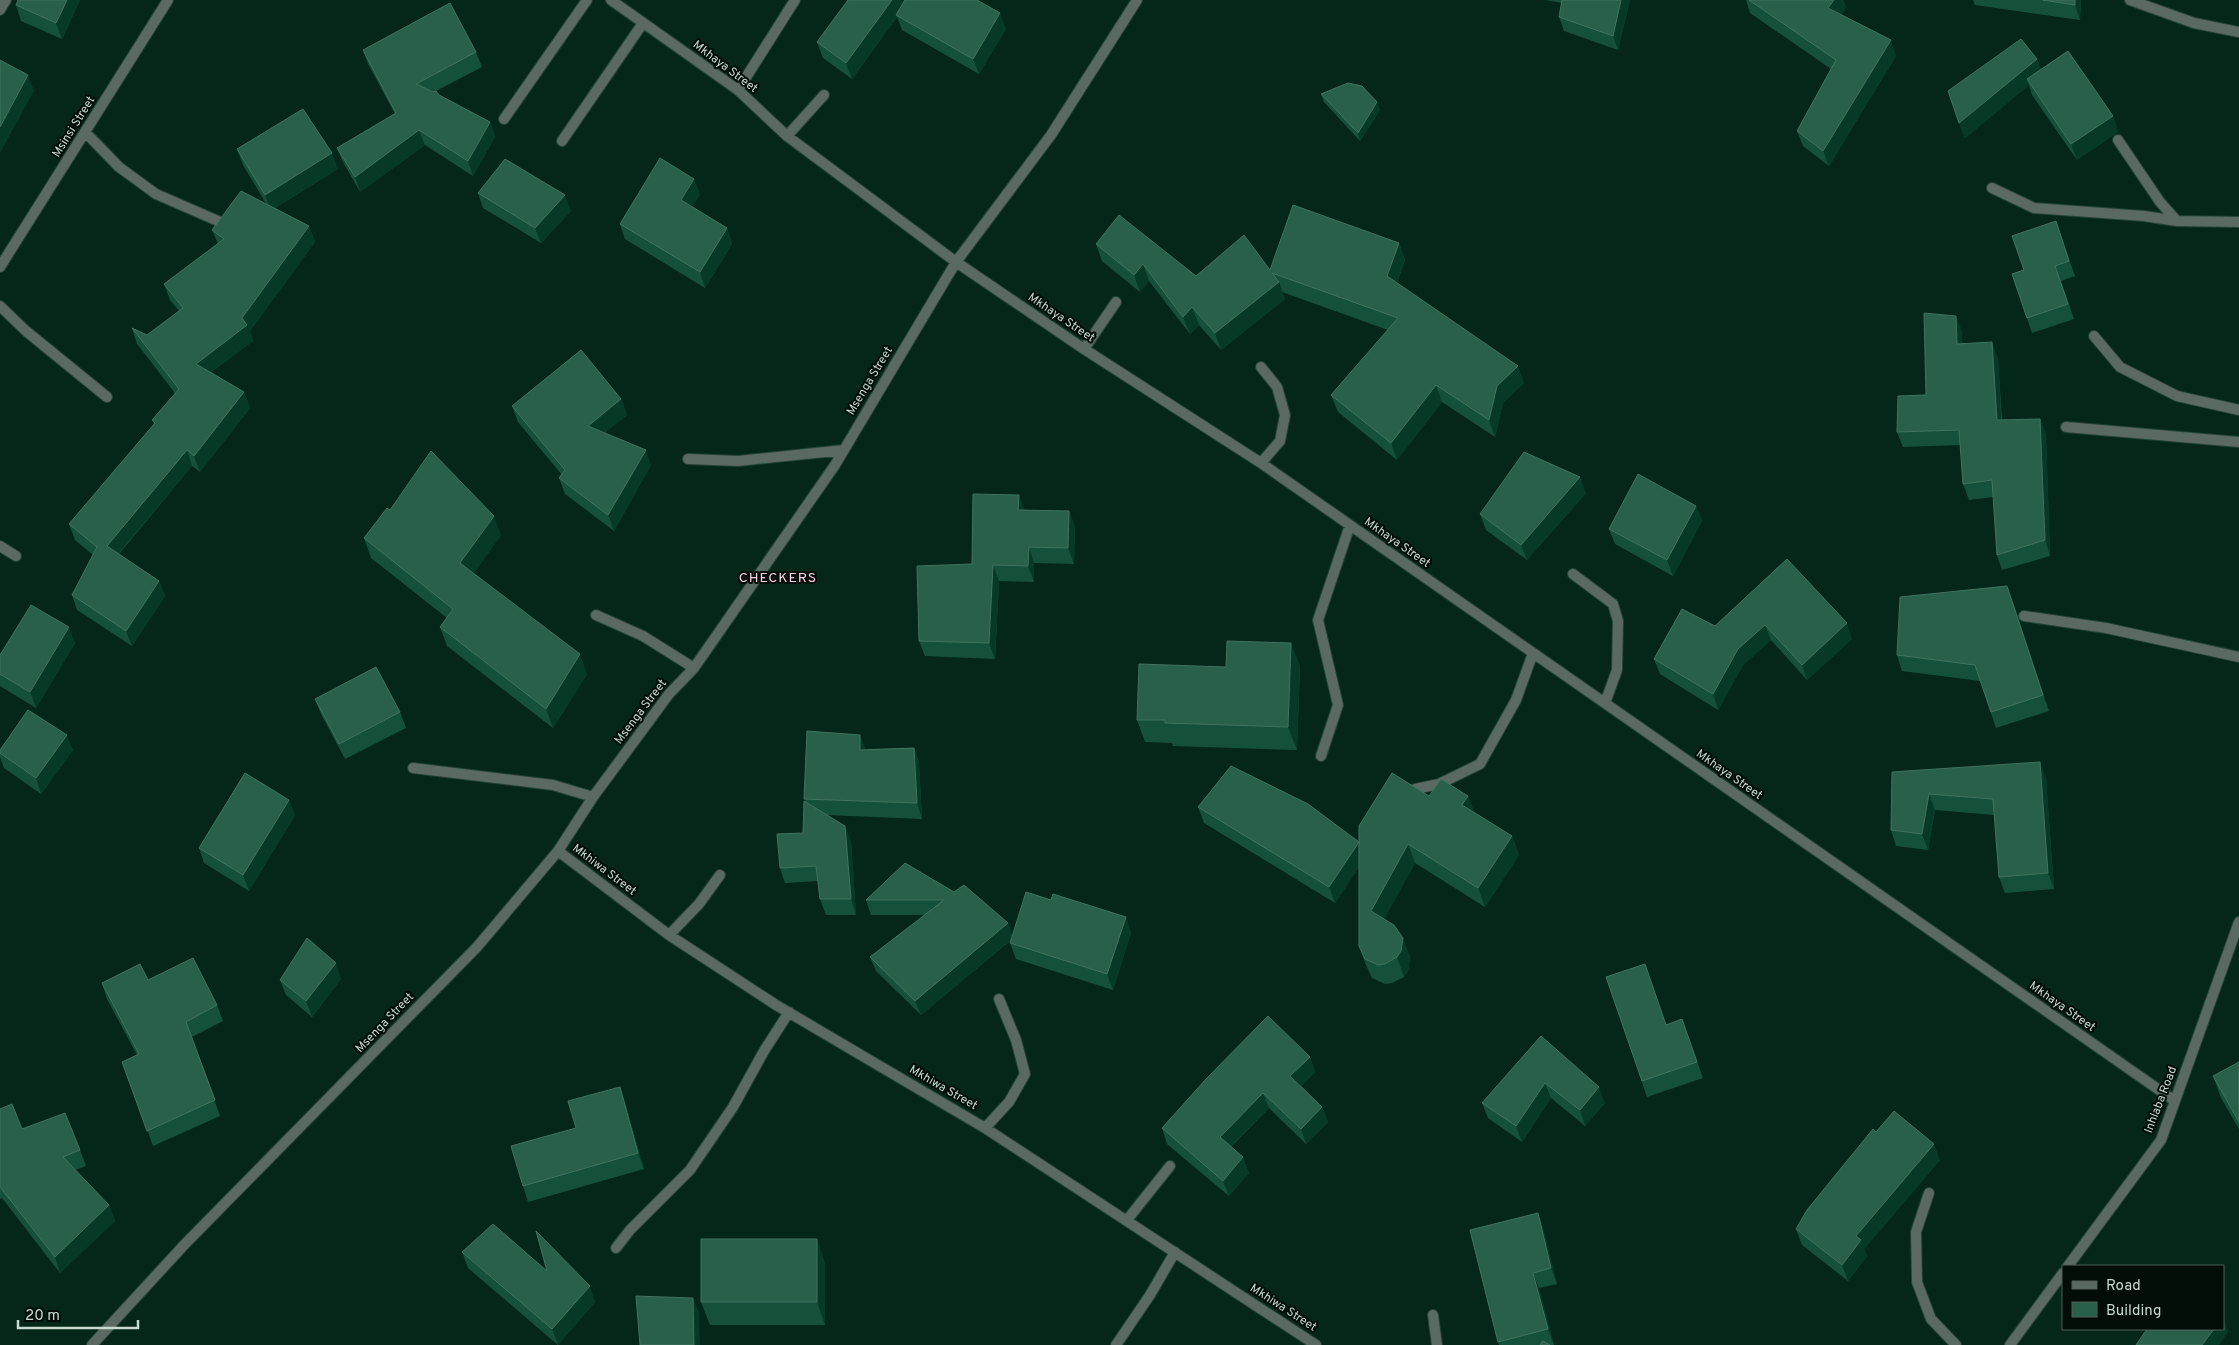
<svg xmlns="http://www.w3.org/2000/svg" width="2239" height="1345" font-family="Overpass,sans-serif">
	<style>
		.lines { fill: none; stroke-linecap: round; stroke-linejoin: round }
		.minor-casing { stroke: #234436; stroke-width: 12 }
		.minor { stroke: #5a6961; stroke-width: 10 }
		.wall { fill: #15513a }
		.shaded-wall { fill: #063a26 }
		.building { fill: #28604a; stroke: #41735f }
		.labels { text-anchor: middle; dominant-baseline: central; stroke-width: 4; stroke-linejoin: round; paint-order: stroke }
		.street-label { font-size: 12px; fill: #c7dacf; stroke: #020d07 }
		.neighbourhood-label { font-size: 14px; letter-spacing: 1px; fill: #fecfe5; stroke: #020d07 }
	</style>
	<rect width="100%" height="100%" fill="#042719"/>
	<g class="lines">
		<defs>
			<path id="minor" d="M 611,0 L 738,90 L 787,136 L 956,262 L 1084,349 L 1261,463 L 2175,1101
				M 2130,0 L 2194,23 L 2239,32
				M 0,10 L 6,0
				M 738,90 L 795,0
				M 504,119 L 587,0
				M 85,132 L 119,167 L 156,194 L 218,221
				M 787,136 L 824,95
				M 2118,140 L 2160,202 L 2177,221
				M 562,141 L 643,23
				M 1992,188 L 2034,208 L 2144,216 L 2177,221 L 2239,222
				M 0,267 L 168,0
				M 0,306 L 26,331 L 107,397
				M 2094,336 L 2120,367 L 2177,396 L 2239,410
				M 1084,349 L 1116,302
				M 1261,367 L 1277,387 L 1285,415 L 1280,441 L 1261,463
				M 2066,427 L 2239,442
				M 688,459 L 738,461 L 844,450
				M 0,546 L 16,556
				M 1573,574 L 1613,604 L 1618,621 L 1617,670 L 1605,703
				M 596,615 L 643,636 L 694,668
				M 2024,616 L 2106,628 L 2239,657
				M 1321,756 L 1338,705 L 1318,620 L 1350,525
				M 413,768 L 553,785 L 593,797
				M 1415,789 L 1439,784 L 1480,764 L 1516,700 L 1533,653
				M 558,851 L 669,935 L 776,1005 L 985,1128 L 1316,1345
				M 669,935 L 699,904 L 720,875
				M 985,1128 L 1009,1102 L 1025,1074 L 1016,1040 L 999,999
				M 1929,1193 L 1916,1232 L 1917,1282 L 1931,1319 L 1956,1345
				M 1127,1220 L 1170,1166
				M 616,1248 L 630,1230 L 690,1170 L 733,1107 L 764,1051 L 789,1012
				M 2068,1266 L 2161,1140 L 2239,922
				M 1433,1315 L 1437,1345
				M 92,1345 L 185,1244 L 477,947 L 558,851 L 593,797 L 669,694 L 694,668 L 835,465 L 956,262 L 1051,135 L 1137,0
				M 1116,1345 L 1150,1295 L 1175,1252
				M 2010,1345 L 2063,1273"/>
		</defs>
		<use href="#minor" class="minor-casing"/>
		<use href="#minor" class="minor"/>
	</g>
	<path class="wall" d="M 18,0 L 80,0 L 62,39 L 21,21 L 16,5 Z
		M 848,0 L 1006,29 L 979,74 L 902,30 L 897,17 L 852,79 L 823,58 L 817,42 Z
		M 1546,0 L 1630,0 L 1618,50 L 1564,31 L 1559,17 L 1562,3 Z
		M 1746,0 L 1843,0 L 1846,7 L 1841,15 L 1896,56 L 1829,166 L 1803,146 L 1797,131 L 1831,69 L 1750,13 Z
		M 1973,0 L 2081,0 L 2080,20 L 1975,5 Z
		M 363,50 L 476,52 L 482,67 L 436,91 L 439,95 L 490,122 L 495,137 L 473,176 L 425,145 L 360,192 L 343,162 L 337,148 L 395,114 L 368,64 Z
		M 2037,59 L 2041,70 L 2113,116 L 2118,132 L 2077,160 L 2032,95 L 2029,85 L 1965,138 L 1959,123 Z
		M 1321,94 L 1380,110 L 1360,141 L 1324,102 Z
		M 237,149 L 338,169 L 275,208 L 309,226 L 315,242 L 250,331 L 253,341 L 211,372 L 244,392 L 250,408 L 200,472 L 192,466 L 119,554 L 159,581 L 165,596 L 132,646 L 77,610 L 72,595 L 93,555 L 75,540 L 69,524 L 154,424 L 152,420 L 175,393 L 137,344 L 132,328 L 147,335 L 179,311 L 170,300 L 164,284 L 218,244 L 212,230 L 267,205 L 243,165 Z
		M 478,193 L 571,211 L 541,243 L 483,208 Z
		M 700,194 L 692,207 L 727,228 L 732,244 L 705,288 L 625,239 L 620,224 Z
		M 2056,221 L 2075,276 L 2061,281 L 2074,319 L 2032,333 L 2012,274 L 2024,270 Z
		M 1399,243 L 1405,260 L 1397,283 L 1524,383 L 1503,403 L 1495,437 L 1442,402 L 1397,460 L 1338,412 L 1331,395 L 1388,330 L 1282,292 L 1285,299 L 1221,350 L 1199,325 L 1190,334 L 1149,281 L 1140,292 L 1102,261 L 1096,244 L 1196,276 L 1270,270 Z
		M 1962,331 L 1962,343 L 1998,358 L 2002,420 L 2040,419 L 2046,435 L 2050,556 L 2002,570 L 1997,555 L 1993,497 L 1969,500 L 1963,484 L 1960,445 L 1903,447 L 1897,432 L 1926,395 Z
		M 621,399 L 627,415 L 604,433 L 651,465 L 614,531 L 565,494 L 559,478 L 562,475 L 518,422 L 512,406 Z
		M 1586,493 L 1527,560 L 1486,530 L 1480,514 Z
		M 1696,506 L 1702,521 L 1673,576 L 1615,544 L 1609,529 Z
		M 390,510 L 501,535 L 473,574 L 587,674 L 553,728 L 447,646 L 440,627 L 447,618 L 371,558 L 364,538 Z
		M 1024,510 L 1069,511 L 1075,527 L 1074,564 L 1034,563 L 1034,582 L 999,581 L 995,659 L 925,656 L 919,641 L 972,564 Z
		M 1787,559 L 1852,639 L 1807,680 L 1771,640 L 1743,665 L 1718,710 L 1660,674 L 1654,659 L 1715,626 Z
		M 2013,602 L 2049,711 L 1996,728 L 1980,681 L 1902,671 L 1897,655 Z
		M 75,643 L 36,708 L 0,686 L 0,655 Z
		M 1300,666 L 1297,750 L 1173,746 L 1172,743 L 1145,742 L 1137,720 L 1226,667 Z
		M 315,699 L 400,712 L 406,728 L 345,759 L 321,714 Z
		M 860,735 L 865,749 L 914,748 L 919,763 L 922,819 L 827,815 L 851,841 L 856,915 L 826,915 L 820,899 L 818,881 L 785,883 L 780,868 L 803,833 L 806,802 L 804,799 Z
		M 0,750 L 73,750 L 41,794 L 4,768 L 0,757 Z
		M 1892,772 L 2046,778 L 2054,889 L 2005,893 L 1999,877 L 1994,815 L 1935,810 L 1928,850 L 1896,846 L 1891,830 Z
		M 1429,796 L 1468,796 L 1474,812 L 1512,836 L 1519,855 L 1485,907 L 1415,863 L 1384,919 L 1410,957 L 1408,971 L 1404,977 L 1392,983 L 1385,984 L 1372,978 L 1366,965 L 1359,946 L 1359,867 L 1335,903 L 1204,823 L 1198,807 L 1359,842 Z
		M 289,800 L 295,815 L 249,891 L 204,863 L 199,848 Z
		M 954,892 L 1008,923 L 1012,935 L 1051,900 L 1126,917 L 1131,933 L 1113,990 L 1016,959 L 1010,943 L 1011,940 L 921,1015 L 876,971 L 870,957 L 925,915 L 871,915 L 866,900 Z
		M 1606,977 L 1666,1025 L 1682,1019 L 1703,1078 L 1647,1097 Z
		M 341,979 L 312,1017 L 286,995 L 280,980 Z
		M 148,980 L 217,1005 L 223,1021 L 192,1037 L 220,1116 L 153,1146 L 122,1062 L 137,1055 L 107,999 L 102,983 Z
		M 1541,1036 L 1605,1103 L 1585,1126 L 1551,1098 L 1522,1142 L 1488,1118 L 1482,1103 Z
		M 1310,1057 L 1315,1072 L 1301,1086 L 1322,1107 L 1328,1122 L 1306,1144 L 1269,1108 L 1231,1147 L 1249,1173 L 1229,1196 L 1167,1144 L 1162,1128 Z
		M 2239,1062 L 2239,1129 L 2221,1098 L 2213,1076 Z
		M 620,1087 L 625,1102 L 644,1169 L 528,1202 L 523,1186 L 576,1128 Z
		M 0,1109 L 22,1129 L 80,1150 L 86,1166 L 75,1170 L 109,1205 L 115,1221 L 60,1273 L 2,1198 L 0,1199 Z
		M 1876,1132 L 1940,1160 L 1864,1249 L 1867,1256 L 1848,1281 L 1802,1245 L 1796,1229 Z
		M 1538,1213 L 1543,1228 L 1557,1284 L 1539,1288 L 1554,1345 L 1499,1345 L 1498,1342 Z
		M 462,1252 L 547,1271 L 595,1302 L 558,1345 L 468,1268 Z
		M 825,1262 L 825,1325 L 710,1325 L 701,1302 Z"/>
	<path class="shaded-wall" d="M 67,0 L 80,0 L 62,39 L 56,23 Z
		M 892,0 L 906,0 L 896,15 L 897,17 L 852,79 L 846,63 Z
		M 1621,0 L 1630,0 L 1618,50 L 1613,36 Z
		M 1834,0 L 1843,0 L 1846,7 L 1834,24 L 1828,8 Z
		M 2075,0 L 2081,0 L 2080,20 L 2075,5 Z
		M 1000,13 L 1006,29 L 979,74 L 973,59 Z
		M 1891,40 L 1896,56 L 1829,166 L 1823,151 Z
		M 2037,59 L 2043,74 L 2027,79 L 2029,85 L 1965,138 L 1959,123 Z
		M 28,75 L 34,91 L 0,153 L 0,127 Z
		M 1377,102 L 1380,110 L 1360,141 L 1358,133 Z
		M 2113,116 L 2118,132 L 2077,160 L 2071,144 Z
		M 490,122 L 495,137 L 473,176 L 468,161 Z
		M 419,130 L 425,145 L 360,192 L 355,177 Z
		M 332,153 L 338,169 L 271,210 L 265,195 Z
		M 694,179 L 700,194 L 687,216 L 681,200 Z
		M 565,195 L 571,211 L 541,243 L 535,228 Z
		M 309,226 L 315,242 L 250,331 L 253,341 L 201,379 L 196,364 L 242,318 Z
		M 727,228 L 732,244 L 705,288 L 700,272 Z
		M 1399,243 L 1405,260 L 1393,293 L 1387,276 Z
		M 1143,264 L 1149,281 L 1140,292 L 1134,275 Z
		M 1279,282 L 1285,299 L 1221,350 L 1215,333 Z
		M 1192,307 L 1199,325 L 1190,334 L 1183,317 Z
		M 1956,316 L 1962,331 L 1963,359 L 1957,344 Z
		M 1992,342 L 1998,358 L 2002,435 L 1997,420 Z
		M 1518,366 L 1524,383 L 1503,403 L 1495,437 L 1489,420 L 1497,386 Z
		M 1436,385 L 1442,402 L 1397,460 L 1391,443 Z
		M 244,392 L 250,408 L 200,472 L 194,456 Z
		M 621,399 L 627,415 L 594,442 L 588,426 Z
		M 2040,419 L 2046,435 L 2050,556 L 2045,540 Z
		M 187,450 L 192,466 L 112,561 L 107,546 Z
		M 646,450 L 651,465 L 614,531 L 608,515 Z
		M 1580,477 L 1586,493 L 1527,560 L 1521,545 Z
		M 1019,495 L 1025,511 L 1018,510 Z
		M 1696,506 L 1702,521 L 1673,576 L 1667,560 Z
		M 1069,511 L 1075,527 L 1074,564 L 1068,548 Z
		M 494,516 L 501,535 L 467,583 L 460,563 Z
		M 1029,547 L 1034,563 L 1034,582 L 1028,566 Z
		M 993,565 L 999,581 L 995,659 L 989,643 Z
		M 159,581 L 165,596 L 132,646 L 126,631 Z
		M 2007,586 L 2013,602 L 2049,711 L 2043,695 Z
		M 1847,623 L 1852,639 L 1807,680 L 1802,665 Z
		M 1765,625 L 1771,640 L 1743,665 L 1718,710 L 1713,694 L 1738,649 Z
		M 69,627 L 75,643 L 36,708 L 30,692 Z
		M 1291,643 L 1300,666 L 1297,750 L 1288,727 Z
		M 580,654 L 587,674 L 553,728 L 546,709 Z
		M 67,735 L 73,750 L 41,794 L 36,778 Z
		M 860,735 L 866,751 L 860,750 Z
		M 914,748 L 919,763 L 922,819 L 917,803 Z
		M 2040,762 L 2046,778 L 2054,889 L 2048,873 Z
		M 1929,794 L 1935,810 L 1928,850 L 1922,834 Z
		M 1468,796 L 1475,815 L 1462,805 Z
		M 289,800 L 295,815 L 249,891 L 243,875 Z
		M 845,826 L 851,841 L 856,915 L 851,899 Z
		M 1512,836 L 1519,855 L 1485,907 L 1478,888 Z
		M 1359,842 L 1365,858 L 1335,903 L 1329,887 Z
		M 1408,844 L 1415,863 L 1378,931 L 1371,911 Z
		M 1126,917 L 1131,933 L 1113,990 L 1107,974 Z
		M 1008,923 L 1013,938 L 921,1015 L 915,1001 Z
		M 1403,938 L 1410,957 L 1408,971 L 1404,977 L 1397,957 Z
		M 336,963 L 341,979 L 312,1017 L 306,1001 Z
		M 1310,1057 L 1315,1072 L 1296,1092 L 1290,1076 Z
		M 1545,1083 L 1551,1098 L 1522,1142 L 1516,1126 Z
		M 620,1087 L 625,1102 L 644,1169 L 638,1153 Z
		M 1599,1087 L 1605,1103 L 1585,1126 L 1580,1110 Z
		M 1263,1093 L 1269,1108 L 1225,1152 L 1220,1137 Z
		M 1322,1107 L 1328,1122 L 1306,1144 L 1301,1129 Z
		M 1934,1144 L 1940,1160 L 1864,1249 L 1867,1256 L 1848,1281 L 1842,1265 L 1856,1236 Z
		M 1243,1157 L 1249,1173 L 1229,1196 L 1223,1181 Z
		M 109,1205 L 115,1221 L 60,1273 L 55,1257 Z
		M 1538,1213 L 1543,1228 L 1557,1284 L 1551,1268 Z
		M 817,1239 L 825,1262 L 825,1325 L 817,1302 Z
		M 1533,1273 L 1539,1288 L 1554,1345 L 1548,1329 Z
		M 590,1286 L 595,1302 L 558,1345 L 552,1329 Z
		M 693,1298 L 699,1313 L 700,1345 L 694,1345 Z
		M 2223,1316 L 2228,1332 L 2219,1345 L 2202,1345 L 2214,1329 L 2223,1329 Z"/>
	<path class="building" d="M 18,0 L 67,0 L 56,23 L 16,5 Z
		M 848,0 L 892,0 L 846,63 L 817,42 Z
		M 905,0 L 977,0 L 1000,13 L 973,59 L 896,15 Z
		M 1562,0 L 1621,0 L 1613,36 L 1559,17 Z
		M 1749,0 L 1834,0 L 1828,8 L 1891,40 L 1823,151 L 1797,131 L 1836,60 Z
		M 2043,0 L 2075,0 L 2075,5 Z
		M 450,3 L 476,52 L 416,84 L 433,92 L 436,91 L 439,95 L 490,122 L 468,161 L 419,130 L 355,177 L 337,148 L 396,113 L 363,50 Z
		M 2021,39 L 2037,59 L 1959,123 L 1948,91 Z
		M 2068,51 L 2113,116 L 2071,144 L 2027,79 Z
		M 0,60 L 28,75 L 0,127 Z
		M 1348,83 L 1362,86 L 1377,102 L 1358,133 L 1321,94 Z
		M 303,109 L 332,153 L 265,195 L 237,149 Z
		M 660,158 L 694,179 L 681,200 L 727,228 L 700,272 L 620,224 Z
		M 505,159 L 565,195 L 535,228 L 478,193 Z
		M 241,191 L 309,226 L 242,318 L 247,325 L 196,364 L 244,392 L 194,456 L 187,450 L 107,546 L 159,581 L 126,631 L 72,595 L 97,547 L 69,524 L 155,423 L 152,420 L 179,389 L 132,328 L 147,335 L 183,308 L 164,284 L 224,239 L 212,230 Z
		M 1293,205 L 1399,243 L 1387,276 L 1518,366 L 1497,386 L 1489,420 L 1436,385 L 1391,443 L 1331,395 L 1398,318 L 1272,273 L 1279,282 L 1215,333 L 1192,307 L 1183,317 L 1143,264 L 1134,275 L 1096,244 L 1119,215 L 1196,276 L 1244,235 L 1270,270 Z
		M 2056,221 L 2069,261 L 2055,266 L 2068,304 L 2027,318 L 2012,274 L 2024,270 L 2012,236 Z
		M 1924,313 L 1956,316 L 1957,344 L 1992,342 L 1997,420 L 2040,419 L 2045,540 L 1997,555 L 1992,480 L 1963,484 L 1959,430 L 1897,432 L 1898,396 L 1926,395 Z
		M 581,350 L 621,399 L 588,426 L 646,450 L 608,515 L 559,478 L 565,470 L 512,406 Z
		M 431,451 L 494,516 L 460,563 L 580,654 L 546,709 L 440,627 L 453,609 L 364,538 L 387,508 L 390,510 Z
		M 1524,452 L 1580,477 L 1521,545 L 1480,514 Z
		M 1638,474 L 1696,506 L 1667,560 L 1609,529 Z
		M 973,494 L 1019,495 L 1018,510 L 1069,511 L 1068,548 L 1029,547 L 1028,566 L 993,565 L 989,643 L 919,641 L 917,566 L 972,564 Z
		M 1787,559 L 1847,623 L 1802,665 L 1765,625 L 1738,649 L 1713,694 L 1654,659 L 1682,609 L 1715,626 Z
		M 2007,586 L 2043,695 L 1991,712 L 1975,665 L 1897,655 L 1900,597 Z
		M 31,605 L 69,627 L 30,692 L 0,674 L 0,655 Z
		M 1227,641 L 1291,643 L 1288,727 L 1165,723 L 1165,720 L 1137,720 L 1139,664 L 1226,667 Z
		M 376,667 L 400,712 L 339,744 L 315,699 Z
		M 28,710 L 67,735 L 36,778 L 0,753 L 0,750 Z
		M 807,731 L 860,735 L 860,750 L 914,748 L 917,803 L 804,799 Z
		M 2040,762 L 2048,873 L 1999,877 L 1993,799 L 1929,794 L 1922,834 L 1891,830 L 1892,772 Z
		M 1231,766 L 1308,804 L 1359,842 L 1329,887 L 1198,807 Z
		M 245,773 L 289,800 L 243,875 L 199,848 Z
		M 1392,773 L 1429,796 L 1441,779 L 1468,796 L 1462,805 L 1512,836 L 1478,888 L 1408,844 L 1371,911 L 1394,925 L 1403,938 L 1401,951 L 1397,957 L 1385,964 L 1378,965 L 1365,959 L 1359,946 L 1359,826 Z
		M 804,801 L 845,826 L 851,899 L 820,899 L 816,866 L 780,868 L 777,834 L 803,833 Z
		M 905,863 L 954,892 L 964,885 L 1008,923 L 915,1001 L 870,957 L 944,900 L 866,900 Z
		M 1026,892 L 1051,900 L 1053,894 L 1126,917 L 1107,974 L 1010,943 Z
		M 307,938 L 336,963 L 306,1001 L 280,980 Z
		M 193,958 L 217,1005 L 186,1022 L 215,1100 L 147,1131 L 122,1062 L 139,1054 L 102,983 L 140,964 L 148,980 Z
		M 1645,964 L 1666,1025 L 1682,1019 L 1697,1062 L 1642,1081 L 1606,977 Z
		M 1268,1016 L 1310,1057 L 1290,1076 L 1322,1107 L 1301,1129 L 1263,1093 L 1220,1137 L 1243,1157 L 1223,1181 L 1162,1128 L 1206,1079 Z
		M 1541,1036 L 1599,1087 L 1580,1110 L 1545,1083 L 1516,1126 L 1482,1103 Z
		M 2239,1062 L 2239,1122 L 2213,1076 Z
		M 620,1087 L 638,1153 L 523,1186 L 511,1146 L 576,1128 L 568,1101 Z
		M 12,1104 L 22,1129 L 65,1113 L 80,1150 L 63,1157 L 109,1205 L 55,1257 L 0,1187 L 0,1109 Z
		M 1894,1111 L 1934,1144 L 1856,1236 L 1861,1240 L 1842,1265 L 1796,1229 L 1807,1210 L 1873,1129 L 1876,1132 Z
		M 1538,1213 L 1551,1268 L 1533,1273 L 1548,1329 L 1498,1342 L 1470,1230 Z
		M 493,1224 L 547,1271 L 536,1231 L 590,1286 L 552,1329 L 462,1252 Z
		M 701,1239 L 817,1239 L 817,1302 L 701,1302 Z
		M 636,1296 L 693,1298 L 694,1345 L 640,1345 Z
		M 2147,1329 L 2214,1329 L 2202,1345 L 2136,1345 Z
		M 1543,1341 L 1550,1345 L 1540,1345 Z"/>
	<g class="labels">
		<g class="street-label">
			<text transform="translate(725 67) rotate(37)">Mkhaya Street</text>
			<text transform="translate(74 127) rotate(-58)">Msinsi Street</text>
			<text transform="translate(1061 318) rotate(34)">Mkhaya Street</text>
			<text transform="translate(870 381) rotate(-59)">Msenga Street</text>
			<text transform="translate(1397 543) rotate(35)">Mkhaya Street</text>
			<text transform="translate(641 712) rotate(-53)">Msenga Street</text>
			<text transform="translate(1729 775) rotate(35)">Mkhaya Street</text>
			<text transform="translate(604 870) rotate(37)">Mkhiwa Street</text>
			<text transform="translate(2062 1007) rotate(35)">Mkhaya Street</text>
			<text transform="translate(385 1023) rotate(-46)">Msenga Street</text>
			<text transform="translate(943 1088) rotate(30)">Mkhiwa Street</text>
			<text transform="translate(2161 1100) rotate(-69)">Inhlaba Road</text>
			<text transform="translate(1283 1308) rotate(33)">Mkhiwa Street</text>
		</g>
		<g class="neighbourhood-label">
			<text x="778" y="578">CHECKERS</text>
		</g>
	</g>
	<rect x="2062" y="1265" width="162" height="65" fill="#020d07" stroke="#515f57"/>
	<rect x="2072" y="1281" width="25" height="8" fill="#5a6961" stroke="#515f57"/>
	<text x="2106" y="1290" font-size="15" fill="#c7dacf">Road</text>
	<rect x="2072" y="1302" width="25" height="15" fill="#28604a" stroke="#515f57"/>
	<text x="2106" y="1315" font-size="15" fill="#c7dacf">Building</text>
	<path d="M18 1320v8h120v-8" fill="none" stroke="#c7dacf" stroke-width="2.5"/>
	<text x="25" y="1320" font-size="15" fill="#c7dacf" stroke="#020d07" stroke-width="4" paint-order="stroke">20 m</text>
</svg>
